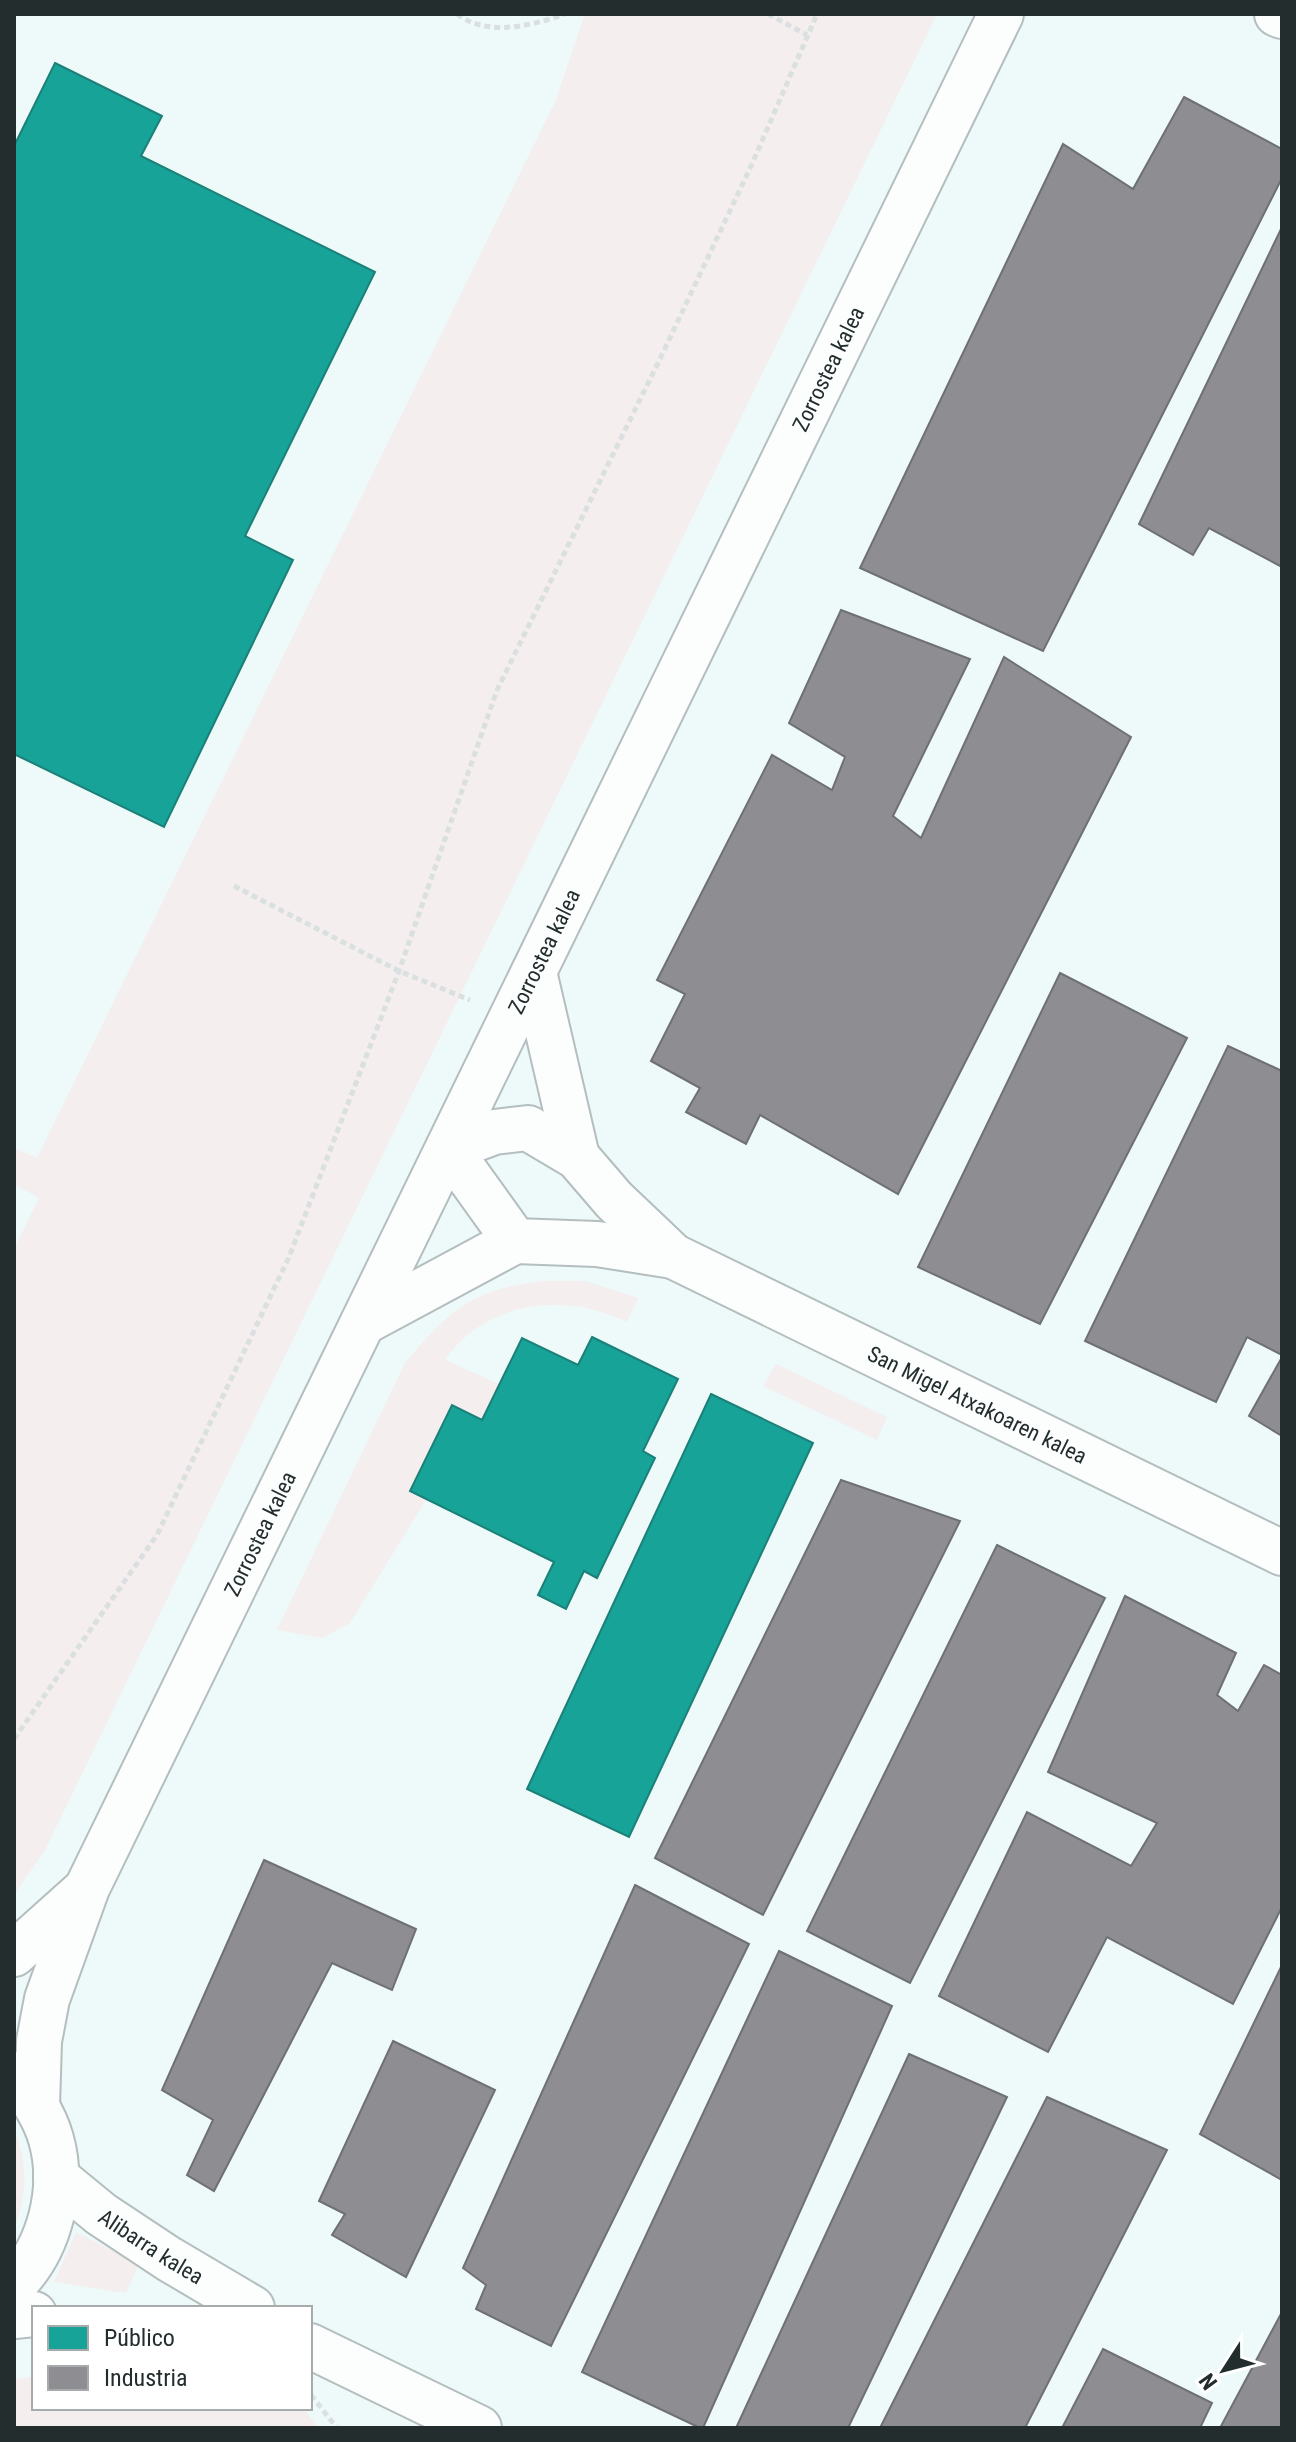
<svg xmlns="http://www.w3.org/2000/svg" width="1296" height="2442" font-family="'Roboto Condensed',sans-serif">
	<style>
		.green { fill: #f4eeef }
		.public { fill: #17a398; stroke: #1b8078; stroke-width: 2 }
		.industry { fill: #8d8d92; stroke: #6e7074; stroke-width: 2 }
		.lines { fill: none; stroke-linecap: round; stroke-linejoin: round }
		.street-casing { stroke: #b4bebe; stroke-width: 48 }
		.secondary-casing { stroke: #b4bebe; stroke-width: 48 }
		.path { stroke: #dadfdf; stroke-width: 5; stroke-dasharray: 6 4; stroke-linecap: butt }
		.street { stroke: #fcfefe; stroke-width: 44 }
		.secondary { stroke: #fcfefe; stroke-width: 44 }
		.labels { text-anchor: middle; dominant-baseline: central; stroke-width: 8; stroke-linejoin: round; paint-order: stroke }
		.street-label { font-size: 22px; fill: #242d2e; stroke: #fff }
	</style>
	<rect width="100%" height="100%" fill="#eef9f9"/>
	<path class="green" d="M 585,14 L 937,14 L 45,1850 L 14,1895 L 14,1249 L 39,1198 L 14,1184 L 14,1148 L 37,1158 L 555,102 Z
		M 543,1281 L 585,1281 L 638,1298 L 627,1322 C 566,1292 485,1300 445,1360 L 499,1384 L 482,1420 L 452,1406 L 410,1491 L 426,1500 L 350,1623 L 323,1638 L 277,1630 L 405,1363 C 449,1310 472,1289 543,1281 Z
		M 776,1364 L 887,1417 L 877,1440 L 763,1386 Z
		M 14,2127 C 28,2169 28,2189 14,2230 Z
		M 76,2232 L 139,2264 L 126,2293 L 54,2282 Z
		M 34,2377 L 34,2408 L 303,2408 L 319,2428 L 14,2428 L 14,2379 Z"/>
	<path class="public" d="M 55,63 L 162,116 L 141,156 L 375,272 L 245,536 L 293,560 L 164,827 L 14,754 L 14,146 Z
		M 592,1337 L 678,1379 L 643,1451 L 655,1458 L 597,1578 L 584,1571 L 566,1609 L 538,1595 L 554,1562 L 410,1491 L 452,1405 L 482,1420 L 522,1338 L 578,1365 Z
		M 711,1394 L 813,1443 L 629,1837 L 527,1789 Z"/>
	<path class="industry" d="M 1184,97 L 1282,149 L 1282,178 L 1043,651 L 860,568 L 1063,144 L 1133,189 Z
		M 1282,227 L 1282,567 L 1209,528 L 1193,555 L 1139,524 Z
		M 841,610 L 970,659 L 893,816 L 921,838 L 1004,657 L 1131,737 L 898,1194 L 760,1115 L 746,1144 L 686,1112 L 700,1088 L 651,1061 L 685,994 L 657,980 L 772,755 L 832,790 L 845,757 L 789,723 Z
		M 1060,973 L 1187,1038 L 1040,1324 L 918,1267 Z
		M 1228,1046 L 1282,1071 L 1282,1355 L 1247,1337 L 1216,1402 L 1085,1341 Z
		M 1282,1357 L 1282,1436 L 1249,1416 Z
		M 841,1480 L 960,1521 L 763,1915 L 655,1858 Z
		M 997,1545 L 1105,1598 L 910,1983 L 807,1931 Z
		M 1125,1596 L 1236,1653 L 1217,1695 L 1238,1711 L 1264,1665 L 1282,1675 L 1282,1907 L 1233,2004 L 1107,1937 L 1048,2052 L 939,1996 L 1027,1812 L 1131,1866 L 1157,1823 L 1048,1772 Z
		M 264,1860 L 416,1929 L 392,1990 L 332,1963 L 214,2191 L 187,2175 L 213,2120 L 162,2090 Z
		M 635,1885 L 749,1944 L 551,2346 L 476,2309 L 486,2285 L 463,2268 Z
		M 779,1951 L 892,2006 L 703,2428 L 700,2428 L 582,2372 Z
		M 1282,1965 L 1282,2180 L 1200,2134 Z
		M 393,2041 L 495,2090 L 406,2277 L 332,2235 L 345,2214 L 319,2201 Z
		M 909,2054 L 1007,2097 L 848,2428 L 736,2428 Z
		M 1047,2097 L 1167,2150 L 1025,2428 L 880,2428 Z
		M 1282,2312 L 1282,2428 L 1220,2428 Z
		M 1103,2349 L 1212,2403 L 1200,2428 L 1062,2428 Z"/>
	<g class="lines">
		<defs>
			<g id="street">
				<path d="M 1277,14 L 1282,16"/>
				<path d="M 534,972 L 577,1157"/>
				<path id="s1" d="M 449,1149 L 494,1132 L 528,1128 L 577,1157 L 614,1200 L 673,1256 L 1282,1553"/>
				<path d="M 449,1149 L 515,1241 L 597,1244 L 673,1256"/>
				<path d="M 366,1321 L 515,1241"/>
				<path d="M 14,1954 L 83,1892"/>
				<path id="s2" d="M 37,2106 L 39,2041 L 47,1999 L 87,1888 L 1001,14"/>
			</g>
			<g id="secondary">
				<path d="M 14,2074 C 29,2094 44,2114 51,2139 C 65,2188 50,2248 14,2284"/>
				<path id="s3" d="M 56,2177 L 101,2214 L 169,2259 L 252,2308"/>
				<path d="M 14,2316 L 34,2314"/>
				<path d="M 310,2346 L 479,2428"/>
			</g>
		</defs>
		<use href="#street" class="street-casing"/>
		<use href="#secondary" class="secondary-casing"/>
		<path class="path" d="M 457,14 C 487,37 531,26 565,14
			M 768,14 L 807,35
			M 234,886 L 399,971 L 470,1000
			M 14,1739 L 157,1535 L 289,1257 L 399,971 L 497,690 L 659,361 L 752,164 L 817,14
			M 311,2395 L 337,2428"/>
		<use href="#street" class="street"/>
		<use href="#secondary" class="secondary"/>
	</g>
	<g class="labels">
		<g class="street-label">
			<text stroke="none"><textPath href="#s2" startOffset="1916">Zorrostea kalea</textPath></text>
			<text stroke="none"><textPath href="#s2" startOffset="1268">Zorrostea kalea</textPath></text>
			<text stroke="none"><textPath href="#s1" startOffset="616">San Migel Atxakoaren kalea</textPath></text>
			<text stroke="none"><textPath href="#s2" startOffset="620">Zorrostea kalea</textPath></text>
			<text stroke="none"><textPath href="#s3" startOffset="118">Alibarra kalea</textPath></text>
		</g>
	</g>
	<rect width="1296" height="2442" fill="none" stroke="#242d2e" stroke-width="32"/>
	<rect x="32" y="2306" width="280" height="104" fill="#ffffff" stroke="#a7abab" stroke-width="2"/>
	<rect x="48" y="2326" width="40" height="24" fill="#17a398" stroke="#a7abab" stroke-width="2"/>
	<text x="104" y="2346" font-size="24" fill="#242d2e">Público</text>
	<rect x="48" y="2366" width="40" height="24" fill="#8d8d92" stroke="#a7abab" stroke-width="2"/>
	<text x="104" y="2386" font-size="24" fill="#242d2e">Industria</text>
	<g transform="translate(1224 2370) rotate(234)" stroke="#ffffff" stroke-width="6" paint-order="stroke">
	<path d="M0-6L14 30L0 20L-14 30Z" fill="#242d2e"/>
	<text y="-12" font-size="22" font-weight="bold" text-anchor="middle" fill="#242d2e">N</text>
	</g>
</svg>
